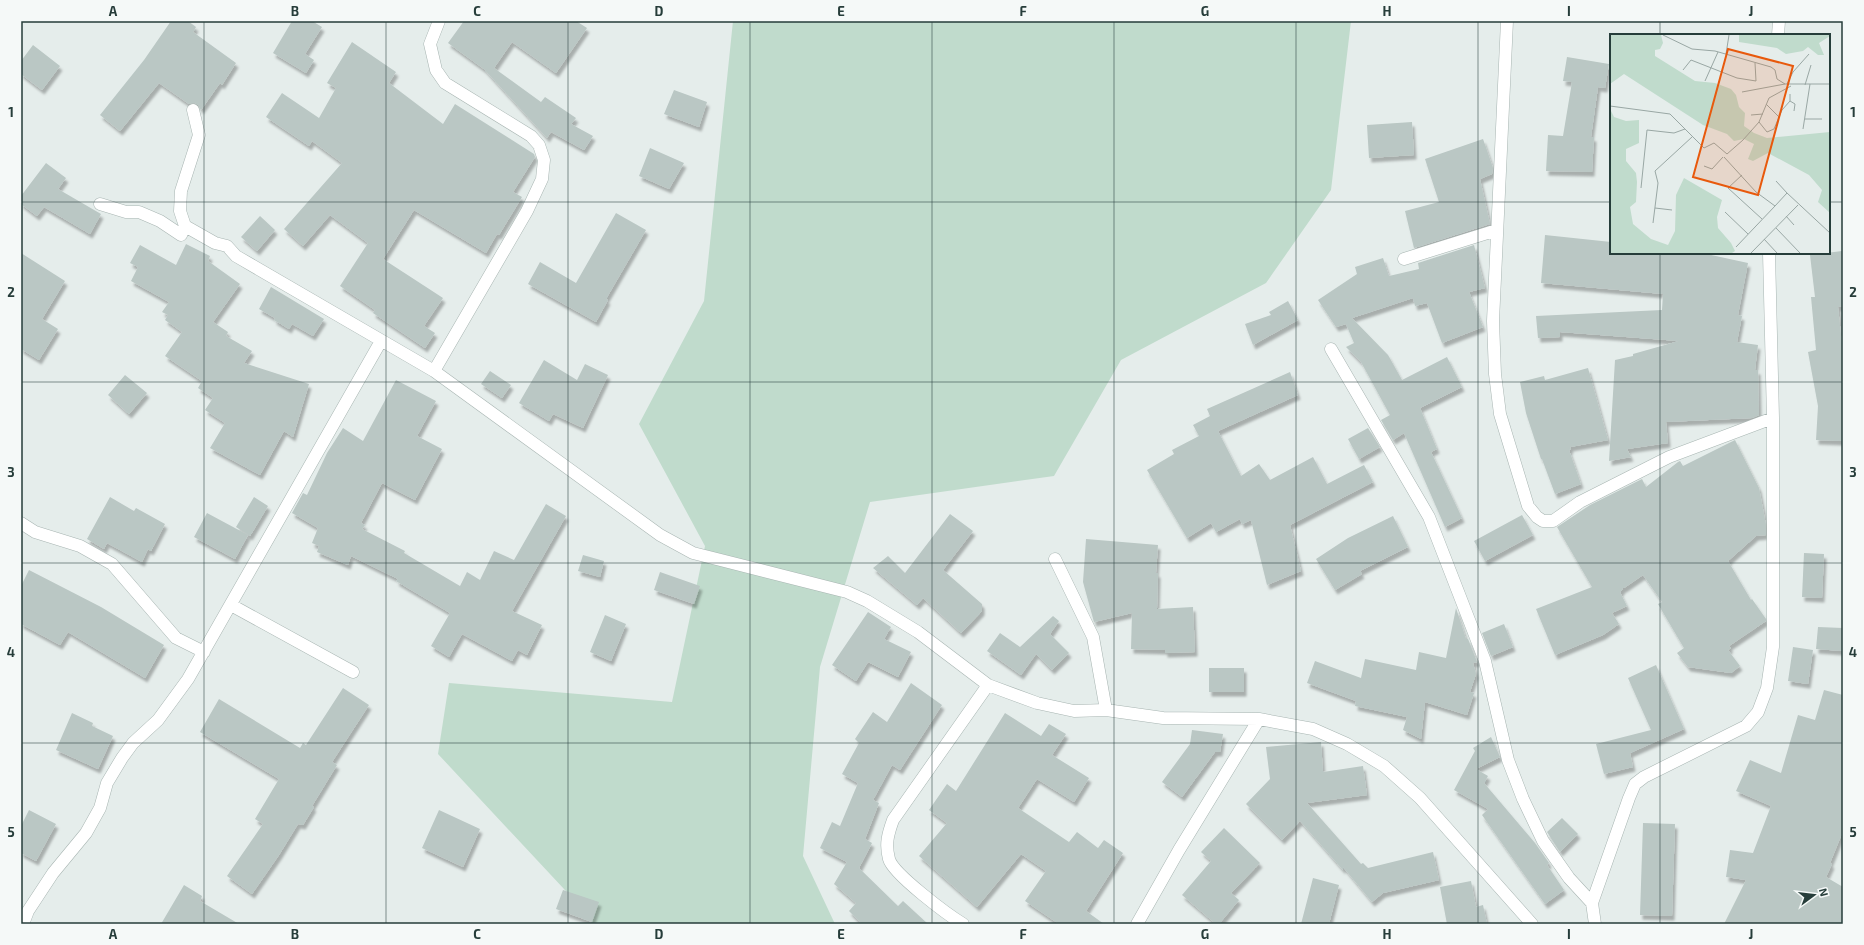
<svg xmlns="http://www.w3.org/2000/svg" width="1864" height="945" font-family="'Exo 2',sans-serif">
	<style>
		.green { fill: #c0dbcc }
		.building { fill: #bac7c4; filter: url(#shadow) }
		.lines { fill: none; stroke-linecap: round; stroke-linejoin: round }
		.minor-casing { stroke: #a8b5b2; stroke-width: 13 }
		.minor { stroke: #fff; stroke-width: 12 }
		.grid { fill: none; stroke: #263d3a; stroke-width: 1; stroke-opacity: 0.55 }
		.inset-road { fill: none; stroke: #99a7a4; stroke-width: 1 }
		.view { fill: #e8590c; fill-opacity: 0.15; stroke: #e8590c; stroke-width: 2 }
		.inset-edge { fill: none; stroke: #263d3a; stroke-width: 2 }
		.neatline { fill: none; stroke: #263d3a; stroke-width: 1.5 }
		.grid-label { font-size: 13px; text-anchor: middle; font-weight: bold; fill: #263d3a }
	</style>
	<defs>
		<filter id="shadow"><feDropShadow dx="2.5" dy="4.5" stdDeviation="1" flood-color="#0004"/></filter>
	</defs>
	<rect width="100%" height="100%" fill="#e5edeb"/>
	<path class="green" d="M 733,21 L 1351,21 L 1331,190 L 1266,283 L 1121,360 L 1054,476 L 870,502 L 820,667 L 803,856 L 835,924 L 591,924 L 592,919 L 438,754 L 449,683 L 672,702 L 705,546 L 639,424 L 704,301 Z"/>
	<path class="building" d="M 171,21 L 188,21 L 196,27 L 193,32 L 236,63 L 222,85 L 220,83 L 201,110 L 198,105 L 195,103 L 189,104 L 159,83 L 120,131 L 100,115 L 144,60 Z
		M 292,21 L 312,21 L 322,27 L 305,54 L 314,60 L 306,73 L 273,53 Z
		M 464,21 L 576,21 L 587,28 L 556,73 L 512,42 L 494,68 L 541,102 L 545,97 L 576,118 L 571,124 L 593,136 L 584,150 L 551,132 L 547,138 L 484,69 L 448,43 Z
		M 352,42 L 396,72 L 389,83 L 443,124 L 455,104 L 534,154 L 535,157 L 513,192 L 522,197 L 499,235 L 497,234 L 486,253 L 414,210 L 383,259 L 443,298 L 424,326 L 435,333 L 425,348 L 373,313 L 375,310 L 340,286 L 368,243 L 330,215 L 303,246 L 284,229 L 342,163 L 312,141 L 309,146 L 266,117 L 282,93 L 319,118 L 336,88 L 327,83 Z
		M 33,45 L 60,66 L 42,90 L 21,74 L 21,61 Z
		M 1567,57 L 1609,64 L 1605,88 L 1598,87 L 1591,137 L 1594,137 L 1592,172 L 1546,171 L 1548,135 L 1563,136 L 1572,82 L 1563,81 Z
		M 674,90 L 707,102 L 699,127 L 664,114 Z
		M 1412,122 L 1414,155 L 1369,158 L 1367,125 Z
		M 1483,139 L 1493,168 L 1492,174 L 1480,179 L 1490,224 L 1414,248 L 1405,211 L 1439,202 L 1425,159 Z
		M 650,148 L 684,163 L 669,189 L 639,176 Z
		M 46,163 L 66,178 L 58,189 L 101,214 L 90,234 L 44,207 L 37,216 L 21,204 L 21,196 Z
		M 616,213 L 646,230 L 606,299 L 608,300 L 596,322 L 528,284 L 540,262 L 576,283 Z
		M 260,216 L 275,230 L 257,251 L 241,237 Z
		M 1545,235 L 1611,242 L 1611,253 L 1702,253 L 1748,263 L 1738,315 L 1742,316 L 1737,342 L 1758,345 L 1755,370 L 1758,370 L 1759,415 L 1752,418 L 1666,422 L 1668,443 L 1627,449 L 1631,457 L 1609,461 L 1615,360 L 1633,356 L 1633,354 L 1679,341 L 1560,332 L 1560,337 L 1538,338 L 1536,316 L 1662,310 L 1663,294 L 1541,283 Z
		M 186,244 L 210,256 L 208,261 L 240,284 L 213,322 L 228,332 L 226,336 L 252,351 L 244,363 L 309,384 L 293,437 L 284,431 L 260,475 L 210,448 L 225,423 L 205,410 L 213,398 L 198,388 L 202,381 L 165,356 L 182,332 L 165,320 L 168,315 L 162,312 L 169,302 L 131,281 L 138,267 L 130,263 L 140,245 L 176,265 Z
		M 1474,245 L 1485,288 L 1469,292 L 1483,327 L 1442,343 L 1427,303 L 1415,306 L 1413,298 L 1352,318 L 1388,355 L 1402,380 L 1447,357 L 1462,387 L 1420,408 L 1437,449 L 1431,452 L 1462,518 L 1445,527 L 1404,433 L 1393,440 L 1381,420 L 1390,415 L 1361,362 L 1346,347 L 1354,343 L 1346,324 L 1336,327 L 1318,300 L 1357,274 L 1355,267 L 1383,258 L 1389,276 L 1419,269 L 1418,263 Z
		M 1842,251 L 1843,306 L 1838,307 L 1843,354 L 1843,441 L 1816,440 L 1818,406 L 1808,352 L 1816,350 L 1811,297 L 1815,297 L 1810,255 Z
		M 21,253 L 65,281 L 42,319 L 58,329 L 39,360 L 21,349 Z
		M 271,287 L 324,319 L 313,336 L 292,324 L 289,329 L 274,320 L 275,318 L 259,309 Z
		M 1288,301 L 1298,320 L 1253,345 L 1245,324 L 1271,315 L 1269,312 Z
		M 544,360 L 577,380 L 585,364 L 608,375 L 583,428 L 553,414 L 549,421 L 519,403 Z
		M 1588,368 L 1608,440 L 1570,447 L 1571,449 L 1569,450 L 1581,484 L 1555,494 L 1542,459 L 1541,459 L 1526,413 L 1520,382 L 1544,376 L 1545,380 Z
		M 490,371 L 511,385 L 502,398 L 481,384 Z
		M 1290,372 L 1298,395 L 1218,431 L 1241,476 L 1259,464 L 1270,480 L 1313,457 L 1327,484 L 1364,465 L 1373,482 L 1290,525 L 1301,571 L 1267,585 L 1251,520 L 1242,524 L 1240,519 L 1216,532 L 1211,523 L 1187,538 L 1147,470 L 1174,454 L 1172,450 L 1199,436 L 1193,425 L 1210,416 L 1207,409 Z
		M 125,375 L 147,393 L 129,414 L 108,395 Z
		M 396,380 L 436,401 L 417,436 L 442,449 L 415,500 L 382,483 L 361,523 L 365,525 L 362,529 L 405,551 L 404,553 L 460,586 L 467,572 L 480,580 L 494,551 L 514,560 L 546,504 L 566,516 L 512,611 L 542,625 L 527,655 L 518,650 L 512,661 L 462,634 L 449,657 L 431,646 L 450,613 L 396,581 L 398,579 L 351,556 L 348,565 L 317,552 L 319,546 L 312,543 L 318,528 L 292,513 L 303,493 L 307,495 L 327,453 L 343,428 L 363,441 Z
		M 1368,428 L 1380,447 L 1359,459 L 1348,439 Z
		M 1735,440 L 1759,488 L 1766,525 L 1766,535 L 1756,536 L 1728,561 L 1751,600 L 1752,599 L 1766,619 L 1766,621 L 1729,646 L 1731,648 L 1728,650 L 1740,666 L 1731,673 L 1688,667 L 1677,653 L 1684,648 L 1658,604 L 1662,602 L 1643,575 L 1624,588 L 1622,588 L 1623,589 L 1620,592 L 1627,606 L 1612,613 L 1619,624 L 1603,635 L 1555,655 L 1536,609 L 1592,587 L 1557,527 L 1590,505 L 1642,479 L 1646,487 L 1678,462 L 1680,461 L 1683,466 Z
		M 110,497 L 134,511 L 136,508 L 165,524 L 151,551 L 148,549 L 142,562 L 107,543 L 104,549 L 87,539 Z
		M 254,497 L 268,506 L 250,536 L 236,527 Z
		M 207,513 L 248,535 L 235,559 L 194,537 Z
		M 950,514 L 973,531 L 943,570 L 982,604 L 982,611 L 961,633 L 923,598 L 917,605 L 873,568 L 888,556 L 905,573 Z
		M 1522,515 L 1533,535 L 1485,561 L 1474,541 Z
		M 1393,516 L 1408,547 L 1360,571 L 1362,574 L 1335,590 L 1316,559 L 1348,538 Z
		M 1086,539 L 1158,545 L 1156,573 L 1158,573 L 1157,609 L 1193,607 L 1195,652 L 1165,653 L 1165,650 L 1131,649 L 1132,613 L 1094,622 L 1083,582 Z
		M 1804,553 L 1824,554 L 1822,598 L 1802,597 Z
		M 583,555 L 604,561 L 600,577 L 578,571 Z
		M 29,570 L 101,607 L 164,645 L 145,678 L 68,632 L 60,645 L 21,624 L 21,586 Z
		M 660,572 L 700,586 L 694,604 L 654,590 Z
		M 1456,608 L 1466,639 L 1468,639 L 1477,662 L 1473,663 L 1476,674 L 1470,692 L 1474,693 L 1467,715 L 1425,702 L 1421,739 L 1403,730 L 1407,717 L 1355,706 L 1356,701 L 1307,683 L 1315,661 L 1361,678 L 1365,659 L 1416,670 L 1419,652 L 1446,658 Z
		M 868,612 L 891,627 L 884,639 L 911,652 L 898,677 L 868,662 L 856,681 L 832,665 Z
		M 605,615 L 626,624 L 611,661 L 590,652 Z
		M 1053,616 L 1059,621 L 1050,634 L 1069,653 L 1052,670 L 1036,654 L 1021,675 L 987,651 L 1000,633 L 1020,647 Z
		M 1504,624 L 1513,647 L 1491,656 L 1482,633 Z
		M 1818,627 L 1843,628 L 1843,651 L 1816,649 Z
		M 1793,647 L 1813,650 L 1808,684 L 1788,681 Z
		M 1656,665 L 1684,729 L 1630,753 L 1633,767 L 1604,774 L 1596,744 L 1651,730 L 1628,678 Z
		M 1209,668 L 1244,668 L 1244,692 L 1209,692 Z
		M 911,683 L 942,705 L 900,770 L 892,765 L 873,800 L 879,803 L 865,839 L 872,843 L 859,868 L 898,906 L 903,901 L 928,924 L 862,924 L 849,911 L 856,903 L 834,884 L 847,862 L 820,848 L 832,822 L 840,826 L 858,783 L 842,774 L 859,743 L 855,739 L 873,712 L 887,722 Z
		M 343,688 L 369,705 L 332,762 L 337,765 L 312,806 L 314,807 L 303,825 L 298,824 L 279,855 L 252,894 L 227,876 L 263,824 L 255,819 L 279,779 L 200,732 L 219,699 L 300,748 L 303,743 L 306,745 Z
		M 1824,690 L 1843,695 L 1843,831 L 1830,863 L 1832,864 L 1826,877 L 1843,887 L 1843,924 L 1724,924 L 1746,880 L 1726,877 L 1730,850 L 1753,853 L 1771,806 L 1736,791 L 1750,760 L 1781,773 L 1798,715 L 1815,720 Z
		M 72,713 L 93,723 L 92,726 L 113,736 L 98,769 L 56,750 Z
		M 1005,713 L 1041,736 L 1049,724 L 1066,734 L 1052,755 L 1089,778 L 1074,802 L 1037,779 L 1018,808 L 1069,842 L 1077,832 L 1098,848 L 1104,840 L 1123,853 L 1086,911 L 1104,924 L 1059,924 L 1025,901 L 1046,871 L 1021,854 L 977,907 L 919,856 L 947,823 L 929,810 L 947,784 L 956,791 Z
		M 1192,730 L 1223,734 L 1220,752 L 1215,752 L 1182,797 L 1162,782 L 1190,744 Z
		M 1491,737 L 1500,757 L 1476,769 L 1488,776 L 1484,783 L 1535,843 L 1549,863 L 1547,865 L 1564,890 L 1545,904 L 1482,815 L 1488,809 L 1454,790 L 1475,751 L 1473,748 Z
		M 1321,742 L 1323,772 L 1363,766 L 1367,795 L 1307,803 L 1361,864 L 1363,863 L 1368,868 L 1433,852 L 1439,880 L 1383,893 L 1372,902 L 1343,867 L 1343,870 L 1300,821 L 1282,840 L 1246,804 L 1270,779 L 1266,747 Z
		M 29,810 L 56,824 L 36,861 L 21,853 L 21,826 Z
		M 439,810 L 480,829 L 463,867 L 422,848 Z
		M 1562,818 L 1578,834 L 1560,852 L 1547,832 Z
		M 1643,823 L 1675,824 L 1672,916 L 1640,915 Z
		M 1224,828 L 1260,863 L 1231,893 L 1239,900 L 1219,924 L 1216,924 L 1182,895 L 1211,861 L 1201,852 Z
		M 1313,878 L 1339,885 L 1329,924 L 1301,924 Z
		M 1471,881 L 1476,907 L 1483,905 L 1487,924 L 1447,924 L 1440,887 Z
		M 184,885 L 202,896 L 200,901 L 239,924 L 161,924 Z
		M 563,890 L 599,902 L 592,922 L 556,909 Z"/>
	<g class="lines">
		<defs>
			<path id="minor" d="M 1507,21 L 1493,321 L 1495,374 L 1500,414 L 1528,506 L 1537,517 L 1543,521 L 1553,521 L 1580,502 L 1669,457 L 1773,418
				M 1778,35 L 1779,21
				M 193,110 L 199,135 L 181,191 L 180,211 L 185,226 L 215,243 L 227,246 L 236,256 L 434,371 L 660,535 L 693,553 L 847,592 L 867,601 L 918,632 L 988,685 L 1037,703 L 1074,711 L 1106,710 L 1163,718 L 1259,719 L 1313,729 L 1347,744 L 1384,766 L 1420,798 L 1532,924
				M 100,204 L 126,212 L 139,212 L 160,221 L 181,235 L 185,226
				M 1404,259 L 1497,230
				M 1331,349 L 1429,517 L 1485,661 L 1508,760 L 1523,799 L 1543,841 L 1569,878 L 1592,903
				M 434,371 L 527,211 L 542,179 L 544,160 L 539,145 L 531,136 L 445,83 L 436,70 L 430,44 L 439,21
				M 21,523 L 35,532 L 80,546 L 112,564 L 176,638 L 204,652
				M 1055,559 L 1093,637 L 1106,710
				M 231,605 L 353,672
				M 23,924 L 28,911 L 53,873 L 86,833 L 100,808 L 107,783 L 122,758 L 133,743 L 158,720 L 188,679 L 381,341
				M 963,924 C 948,915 893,874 889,859 C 885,844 888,834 893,820 L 988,685
				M 1137,924 L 1179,850 L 1259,719
				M 1595,924 L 1592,903 L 1629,798 L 1635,784 L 1644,777 L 1746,726 L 1758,712 L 1767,688 L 1773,647 L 1773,418 L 1769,253"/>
		</defs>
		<use href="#minor" class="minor-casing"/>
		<use href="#minor" class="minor"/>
	</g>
	<path class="grid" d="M 204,21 L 204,924M 386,21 L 386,924M 568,21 L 568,924M 750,21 L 750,924M 932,21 L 932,924M 1114,21 L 1114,924M 1296,21 L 1296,924M 1478,21 L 1478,924M 1660,21 L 1660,35M 21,202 L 1611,202M 1829,202 L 1843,202M 1660,253 L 1660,924M 21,382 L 1843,382M 21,563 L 1843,563M 21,743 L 1843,743"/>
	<g transform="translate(1610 34)">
		<rect width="220" height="220" fill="#e5edeb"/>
		<path d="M 0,1 L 51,1 L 53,9 L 50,15 L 45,16 L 45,22 L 85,47 L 105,49 L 121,55 L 126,61 L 129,73 L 135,79 L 134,92 L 144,99 L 157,104 L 220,98 L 220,179 L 208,168 L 212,156 L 199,141 L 158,119 L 143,127 L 138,125 L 144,110 L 134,105 L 124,107 L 117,100 L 93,91 L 14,40 L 0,50 ZM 129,1 L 220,1 L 220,2 L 209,9 L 214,21 L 208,21 L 198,13 L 193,17 L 176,20 L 167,14 L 129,8 ZM 0,75 L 4,83 L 16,87 L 29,86 L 29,109 L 16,115 L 16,127 L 26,139 L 27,148 L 26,168 L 20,173 L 23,190 L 41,205 L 58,211 L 65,197 L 66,161 L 74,144 L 112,166 L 107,183 L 108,194 L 121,209 L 125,217 L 122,219 L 0,219 Z" fill="#c0dbcc"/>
		<path class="inset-road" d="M 53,1 L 82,15 L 105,17 L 161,33 L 165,36 L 167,45 L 175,50 L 220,50M 116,20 L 119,1M 73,36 L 81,26 L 127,44 L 146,47 L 145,29M 95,47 L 108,18M 177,50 L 183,38 L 199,20M 195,51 L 201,31M 132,58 L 175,50M 180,67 L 185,70 L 184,77M 156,70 L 169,83M 0,72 L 60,80 L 94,114 L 104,109 L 117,120M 141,81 L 153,80M 195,85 L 212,85M 149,88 L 157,98 L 164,95 L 172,76 L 180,67 L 180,60M 193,95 L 200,50M 117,120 L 133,106 L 149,88 L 159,64 L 181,52M 114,123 L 146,158 L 165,172 L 177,159 L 220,199M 94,132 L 102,135 L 113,123M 132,141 L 118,154 L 152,185M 166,147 L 177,159M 31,154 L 37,96 L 64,99 L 75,95M 45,174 L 62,176M 115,178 L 138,200M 176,182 L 184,191M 43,189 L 48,149 L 45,137 L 82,103M 166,194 L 190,219M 154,205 L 167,219M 126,213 L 165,172M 141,219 L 188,171"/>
		<path class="view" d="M 118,15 L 183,32 L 148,161 L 83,143 Z"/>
		<rect width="220" height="220" class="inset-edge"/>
	</g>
	<rect width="1864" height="945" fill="none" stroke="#f5f9f8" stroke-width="44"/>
	<g transform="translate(1814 895) rotate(75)" stroke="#f5f9f8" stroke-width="3" paint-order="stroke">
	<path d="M0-3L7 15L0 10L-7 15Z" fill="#263d3a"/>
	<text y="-6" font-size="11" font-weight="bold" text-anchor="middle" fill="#263d3a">N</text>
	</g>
	<rect x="22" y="22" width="1820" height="901" class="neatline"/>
	<g class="grid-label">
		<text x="113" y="16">A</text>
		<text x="295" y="16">B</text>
		<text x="477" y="16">C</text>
		<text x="659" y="16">D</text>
		<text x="841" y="16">E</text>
		<text x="1023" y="16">F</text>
		<text x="1205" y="16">G</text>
		<text x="1387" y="16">H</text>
		<text x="1569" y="16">I</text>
		<text x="1751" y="16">J</text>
		<text x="11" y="117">1</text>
		<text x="1853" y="117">1</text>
		<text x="11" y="297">2</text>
		<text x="1853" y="297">2</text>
		<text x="11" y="477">3</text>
		<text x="1853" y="477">3</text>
		<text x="11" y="657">4</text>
		<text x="1853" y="657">4</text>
		<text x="11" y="837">5</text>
		<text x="1853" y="837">5</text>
		<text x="113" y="939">A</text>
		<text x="295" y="939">B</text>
		<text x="477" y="939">C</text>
		<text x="659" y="939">D</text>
		<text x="841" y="939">E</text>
		<text x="1023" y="939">F</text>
		<text x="1205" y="939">G</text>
		<text x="1387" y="939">H</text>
		<text x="1569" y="939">I</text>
		<text x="1751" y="939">J</text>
	</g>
</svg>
